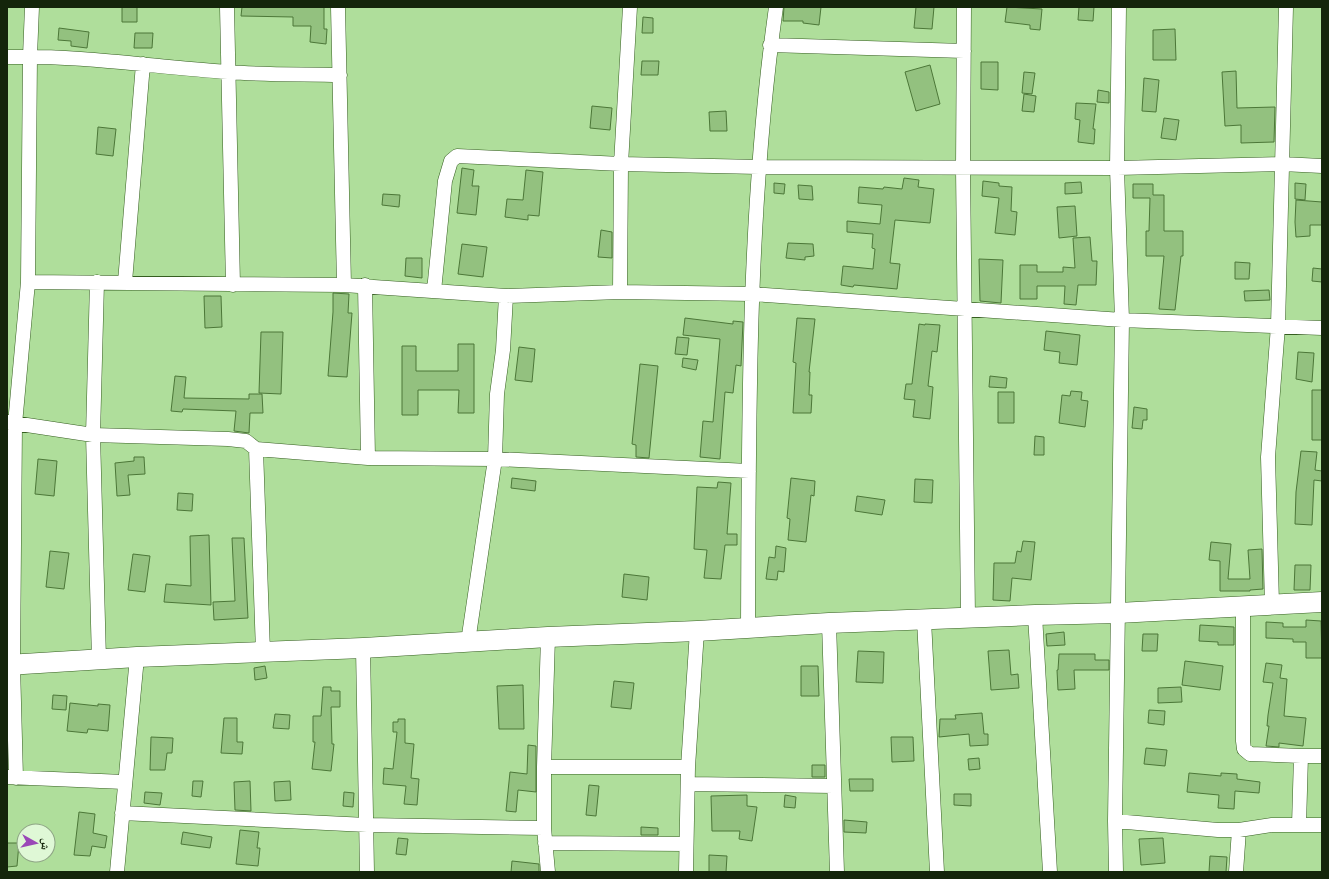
<svg xmlns="http://www.w3.org/2000/svg" width="1329" height="879" font-family="'Open Sans','Noto Naskh Arabic',sans-serif">
	<style>
		.building { fill: #93c17f; stroke: #4c7738 }
		.lines { fill: none; stroke-linecap: round; stroke-linejoin: round }
		.street-casing { stroke: #355e20; stroke-width: 15 }
		.secondary-casing { stroke: #355e20; stroke-width: 21 }
		.street { stroke: #fff; stroke-width: 14 }
		.secondary { stroke: #fff; stroke-width: 20 }
	</style>
	<rect width="100%" height="100%" fill="#afde9b"/>
	<path class="building" d="M 122,7 L 137,7 L 137,22 L 122,22 Z
		M 242,7 L 324,7 L 324,29 L 327,29 L 326,44 L 310,42 L 311,26 L 293,26 L 293,17 L 241,16 Z
		M 784,7 L 821,7 L 819,25 L 803,23 L 803,21 L 783,21 Z
		M 916,7 L 934,7 L 932,29 L 914,28 Z
		M 1007,7 L 1042,9 L 1040,30 L 1030,29 L 1030,25 L 1005,22 Z
		M 1079,7 L 1094,7 L 1093,21 L 1078,20 Z
		M 643,17 L 653,18 L 653,33 L 642,33 Z
		M 59,28 L 89,32 L 87,48 L 71,46 L 71,41 L 58,40 Z
		M 1175,29 L 1176,60 L 1153,60 L 1153,30 Z
		M 135,33 L 153,33 L 152,48 L 134,48 Z
		M 642,61 L 659,61 L 658,75 L 641,75 Z
		M 981,62 L 998,62 L 998,90 L 981,89 Z
		M 930,65 L 940,104 L 916,111 L 905,72 Z
		M 1236,71 L 1237,108 L 1275,107 L 1274,142 L 1241,143 L 1241,125 L 1225,126 L 1222,72 Z
		M 1024,72 L 1035,73 L 1032,94 L 1022,93 Z
		M 1144,78 L 1159,80 L 1156,112 L 1142,111 Z
		M 1098,90 L 1109,92 L 1109,103 L 1097,102 Z
		M 1024,94 L 1036,96 L 1034,112 L 1022,111 Z
		M 1076,103 L 1096,104 L 1093,129 L 1095,129 L 1094,144 L 1078,142 L 1080,120 L 1075,119 Z
		M 592,106 L 612,108 L 610,130 L 590,128 Z
		M 726,111 L 727,131 L 710,131 L 709,112 Z
		M 1164,118 L 1179,120 L 1176,140 L 1161,138 Z
		M 98,127 L 116,129 L 113,156 L 96,154 Z
		M 462,168 L 474,170 L 472,186 L 479,186 L 476,215 L 457,213 Z
		M 526,170 L 543,172 L 539,216 L 528,215 L 528,220 L 505,217 L 507,199 L 523,200 Z
		M 904,178 L 919,180 L 918,187 L 934,189 L 930,223 L 895,220 L 890,263 L 900,264 L 897,289 L 854,285 L 853,287 L 841,285 L 843,266 L 873,269 L 875,249 L 872,248 L 873,234 L 847,232 L 847,221 L 880,224 L 882,205 L 858,203 L 859,187 L 883,189 L 884,187 L 902,189 Z
		M 983,181 L 999,183 L 999,186 L 1012,187 L 1011,211 L 1017,212 L 1015,235 L 995,233 L 999,198 L 982,196 Z
		M 1081,182 L 1082,193 L 1065,194 L 1065,183 Z
		M 774,183 L 785,184 L 784,194 L 774,193 Z
		M 1295,183 L 1306,184 L 1305,200 L 1295,199 Z
		M 1133,184 L 1153,184 L 1153,195 L 1164,195 L 1164,231 L 1183,231 L 1183,256 L 1181,256 L 1175,310 L 1159,309 L 1164,256 L 1146,256 L 1146,231 L 1149,231 L 1150,198 L 1133,198 Z
		M 798,185 L 812,186 L 813,200 L 799,199 Z
		M 383,194 L 400,195 L 399,207 L 382,205 Z
		M 1296,200 L 1322,202 L 1322,225 L 1310,225 L 1310,236 L 1296,237 L 1295,222 Z
		M 1075,206 L 1077,236 L 1059,238 L 1057,207 Z
		M 601,230 L 612,232 L 612,258 L 598,257 Z
		M 1090,237 L 1092,261 L 1097,261 L 1096,285 L 1078,285 L 1076,305 L 1064,304 L 1065,286 L 1037,286 L 1037,299 L 1020,299 L 1020,265 L 1037,265 L 1037,272 L 1063,272 L 1063,267 L 1075,268 L 1073,238 Z
		M 788,243 L 813,244 L 814,256 L 805,257 L 805,260 L 786,258 Z
		M 462,244 L 487,247 L 483,277 L 458,274 Z
		M 406,258 L 422,258 L 422,278 L 405,276 Z
		M 979,259 L 1003,260 L 1001,303 L 980,301 Z
		M 1235,262 L 1250,263 L 1249,279 L 1235,279 Z
		M 1313,268 L 1322,269 L 1322,282 L 1312,281 Z
		M 1269,290 L 1270,300 L 1245,301 L 1244,291 Z
		M 333,293 L 349,294 L 348,313 L 352,313 L 347,377 L 328,376 L 333,312 Z
		M 204,296 L 221,296 L 222,327 L 205,328 Z
		M 685,318 L 733,324 L 733,321 L 743,322 L 741,366 L 736,365 L 733,393 L 725,392 L 720,459 L 700,457 L 703,421 L 713,422 L 720,339 L 683,335 Z
		M 797,318 L 815,319 L 809,372 L 810,372 L 809,395 L 812,395 L 811,413 L 793,413 L 796,363 L 793,362 Z
		M 919,324 L 925,325 L 925,324 L 940,325 L 937,352 L 932,351 L 928,386 L 933,387 L 930,419 L 913,417 L 915,400 L 904,399 L 906,384 L 912,384 Z
		M 1046,331 L 1080,335 L 1077,365 L 1059,363 L 1060,352 L 1044,350 Z
		M 261,332 L 283,332 L 281,394 L 259,393 Z
		M 677,337 L 689,338 L 687,355 L 675,354 Z
		M 458,344 L 474,344 L 474,413 L 458,413 L 459,390 L 418,390 L 418,415 L 402,415 L 402,346 L 416,346 L 416,371 L 458,371 Z
		M 519,347 L 535,349 L 532,382 L 515,380 Z
		M 1298,352 L 1314,353 L 1312,382 L 1296,379 Z
		M 683,358 L 698,360 L 696,370 L 682,367 Z
		M 640,364 L 658,366 L 649,458 L 636,457 L 636,445 L 632,444 Z
		M 175,376 L 186,377 L 184,398 L 249,399 L 249,394 L 262,394 L 263,413 L 250,413 L 249,433 L 234,431 L 236,411 L 183,409 L 182,412 L 171,411 Z
		M 990,376 L 1007,378 L 1006,388 L 989,387 Z
		M 1312,390 L 1322,390 L 1322,440 L 1312,440 Z
		M 1071,391 L 1082,392 L 1081,400 L 1088,401 L 1085,427 L 1059,423 L 1062,395 L 1070,396 Z
		M 998,392 L 1014,392 L 1014,423 L 998,423 Z
		M 1134,407 L 1147,409 L 1147,420 L 1143,420 L 1142,429 L 1132,428 Z
		M 1035,436 L 1044,437 L 1044,455 L 1034,455 Z
		M 1301,451 L 1317,452 L 1315,470 L 1322,471 L 1322,481 L 1314,480 L 1312,525 L 1295,524 L 1296,492 Z
		M 134,457 L 144,457 L 145,474 L 128,475 L 130,495 L 117,496 L 115,463 L 134,461 Z
		M 38,459 L 57,461 L 54,496 L 35,494 Z
		M 512,478 L 536,481 L 535,491 L 511,488 Z
		M 791,478 L 815,481 L 814,496 L 811,495 L 806,542 L 788,540 L 790,519 L 787,518 Z
		M 915,479 L 933,480 L 932,503 L 914,502 Z
		M 718,482 L 731,483 L 727,534 L 737,534 L 737,545 L 725,545 L 721,579 L 704,578 L 707,550 L 694,549 L 697,487 L 717,488 Z
		M 178,493 L 193,494 L 192,511 L 177,510 Z
		M 857,496 L 885,500 L 882,515 L 855,511 Z
		M 209,535 L 211,605 L 164,602 L 166,584 L 191,586 L 190,536 Z
		M 232,538 L 244,538 L 248,618 L 214,620 L 213,602 L 235,601 Z
		M 1023,541 L 1035,542 L 1031,580 L 1012,578 L 1010,601 L 993,600 L 994,563 L 1015,563 L 1017,551 L 1021,552 Z
		M 1211,542 L 1231,544 L 1228,579 L 1250,579 L 1248,550 L 1262,549 L 1263,589 L 1250,590 L 1250,591 L 1220,591 L 1220,561 L 1209,560 Z
		M 776,546 L 786,548 L 784,572 L 778,571 L 777,580 L 766,579 L 769,557 L 775,558 Z
		M 50,551 L 69,553 L 64,589 L 46,587 Z
		M 133,554 L 150,556 L 145,592 L 128,590 Z
		M 1295,565 L 1311,565 L 1310,590 L 1294,590 Z
		M 624,574 L 649,577 L 647,600 L 622,597 Z
		M 1306,620 L 1321,621 L 1322,658 L 1306,658 L 1306,642 L 1293,642 L 1293,639 L 1266,638 L 1266,622 L 1283,623 L 1283,627 L 1306,627 Z
		M 1200,625 L 1234,627 L 1234,645 L 1218,645 L 1218,642 L 1199,641 Z
		M 1064,632 L 1065,645 L 1047,646 L 1046,634 Z
		M 1143,634 L 1158,634 L 1157,651 L 1142,651 Z
		M 1009,650 L 1011,675 L 1018,674 L 1019,688 L 991,690 L 988,651 Z
		M 858,651 L 884,652 L 883,683 L 856,682 Z
		M 1059,654 L 1095,654 L 1095,660 L 1109,660 L 1109,670 L 1074,670 L 1075,689 L 1058,690 L 1057,670 L 1058,670 Z
		M 1185,661 L 1223,666 L 1220,690 L 1182,685 Z
		M 1266,663 L 1282,665 L 1280,678 L 1287,679 L 1284,716 L 1306,718 L 1303,746 L 1279,743 L 1279,747 L 1266,746 L 1269,726 L 1267,726 L 1268,715 L 1273,683 L 1263,682 Z
		M 265,666 L 267,678 L 255,680 L 254,668 Z
		M 801,666 L 818,666 L 819,696 L 801,696 Z
		M 614,681 L 634,683 L 631,709 L 611,707 Z
		M 523,685 L 524,729 L 499,729 L 497,686 Z
		M 323,687 L 331,687 L 331,691 L 340,691 L 340,707 L 331,707 L 332,744 L 334,744 L 331,771 L 312,769 L 315,742 L 313,742 L 313,716 L 321,716 Z
		M 1181,687 L 1182,702 L 1158,703 L 1158,688 Z
		M 53,695 L 67,696 L 66,710 L 52,709 Z
		M 70,703 L 98,706 L 98,704 L 110,705 L 108,731 L 88,729 L 87,733 L 67,731 Z
		M 1149,710 L 1165,711 L 1164,725 L 1148,723 Z
		M 982,713 L 984,734 L 988,734 L 988,745 L 970,746 L 969,734 L 939,737 L 940,719 L 956,719 L 955,715 Z
		M 275,714 L 290,715 L 289,729 L 273,728 Z
		M 224,718 L 237,718 L 237,742 L 243,742 L 242,754 L 221,753 Z
		M 398,719 L 405,719 L 405,743 L 414,744 L 411,778 L 419,779 L 417,805 L 404,804 L 406,786 L 383,784 L 384,768 L 393,769 L 397,732 L 393,732 L 393,722 L 398,722 Z
		M 151,737 L 173,738 L 172,753 L 167,753 L 165,770 L 150,770 Z
		M 891,737 L 913,737 L 914,761 L 892,762 Z
		M 528,745 L 536,746 L 536,792 L 518,790 L 516,812 L 506,811 L 510,772 L 527,774 Z
		M 1146,748 L 1167,750 L 1165,766 L 1144,764 Z
		M 979,758 L 980,769 L 969,770 L 968,759 Z
		M 812,765 L 825,765 L 825,777 L 812,777 Z
		M 1189,773 L 1221,776 L 1221,773 L 1237,774 L 1237,779 L 1260,782 L 1259,793 L 1235,791 L 1234,809 L 1218,808 L 1219,795 L 1187,792 Z
		M 849,779 L 873,779 L 873,791 L 850,791 Z
		M 193,781 L 203,781 L 201,797 L 192,796 Z
		M 250,781 L 251,811 L 235,810 L 234,782 Z
		M 290,781 L 291,800 L 275,801 L 274,782 Z
		M 589,785 L 599,786 L 596,816 L 586,815 Z
		M 145,792 L 162,793 L 160,805 L 144,803 Z
		M 344,792 L 354,793 L 353,807 L 343,806 Z
		M 954,794 L 971,794 L 971,806 L 954,805 Z
		M 747,795 L 747,806 L 757,807 L 752,841 L 739,839 L 740,831 L 712,831 L 711,796 Z
		M 785,795 L 796,797 L 795,808 L 784,807 Z
		M 79,812 L 95,814 L 93,833 L 107,836 L 105,848 L 92,846 L 90,856 L 74,855 Z
		M 844,820 L 867,822 L 866,833 L 844,832 Z
		M 641,827 L 658,828 L 658,835 L 641,835 Z
		M 240,830 L 259,832 L 257,848 L 260,848 L 258,866 L 236,864 Z
		M 183,832 L 212,837 L 210,848 L 181,844 Z
		M 398,838 L 408,839 L 406,855 L 396,854 Z
		M 1163,838 L 1165,863 L 1141,865 L 1139,839 Z
		M 7,843 L 19,843 L 17,866 L 7,867 Z
		M 709,855 L 727,856 L 726,872 L 709,872 Z
		M 1210,856 L 1227,857 L 1226,872 L 1209,872 Z
		M 512,861 L 539,864 L 539,872 L 511,872 Z"/>
	<g class="lines">
		<defs>
			<path id="street" d="M 227,7 L 233,285
				M 338,7 L 344,285
				M 964,7 L 963,168 L 968,618
				M 770,45 L 964,51
				M 7,57 C 81,55 154,67 228,72 C 265,75 303,74 340,75
				M 28,282 L 344,285 L 506,296 L 620,292 L 752,294 L 1122,320 L 1322,328
				M 97,282 L 93,435 L 99,660
				M 125,282 L 143,64
				M 365,285 L 368,458
				M 434,291 L 445,181 L 451,161 L 457,156 L 621,164 L 759,167 L 1117,168 L 1282,164 L 1322,166
				M 620,292 L 621,164 L 630,7
				M 7,422 L 93,435 L 228,439 L 246,441 L 256,449 L 368,458 L 495,459 L 749,471
				M 256,449 L 263,652
				M 1272,604 L 1268,457 L 1278,326 L 1286,7
				M 1243,606 L 1243,741 L 1244,749 L 1250,754 L 1301,756 L 1322,756
				M 1035,615 L 1050,872
				M 924,620 L 937,872
				M 829,623 L 837,872
				M 748,629 C 749,421 747,213 776,7
				M 548,637 L 544,767 L 544,828 L 548,872
				M 468,642 L 495,459 L 497,394 L 503,350 L 506,296
				M 363,648 L 367,872
				M 544,767 L 688,767
				M 7,777 L 124,782
				M 16,778 L 13,665 L 15,424 L 28,282 L 30,56 L 32,7
				M 688,784 L 834,786
				M 122,813 L 367,825 L 544,828
				M 1115,821 L 1218,830 L 1239,830 L 1272,825 L 1322,825
				M 1299,825 L 1301,756
				M 545,843 L 686,844
				M 117,872 L 137,657
				M 686,872 L 688,767 L 697,631
				M 1116,872 L 1115,821 L 1122,320 L 1117,168 L 1119,7
				M 1236,872 L 1239,830"/>
			<path id="secondary" d="M 7,665 L 137,657 L 363,648 L 548,637 L 697,631 L 829,623 L 1035,615 L 1118,613 L 1322,602"/>
		</defs>
		<use href="#street" class="street-casing"/>
		<use href="#secondary" class="secondary-casing"/>
		<use href="#street" class="street"/>
		<use href="#secondary" class="secondary"/>
	</g>
	<rect width="1329" height="879" fill="none" stroke="#14250b" stroke-width="16"/>
	<g transform="translate(36 843) rotate(98)"><circle r="19" fill="#dff8d6" stroke="#8ea485"/>
	<path d="M0-3L7 15L0 10L-7 15Z" fill="#9a48b7"/>
	<text y="-6" font-size="11" font-weight="bold" text-anchor="middle" fill="#14250b">ش</text>
	</g>
</svg>
